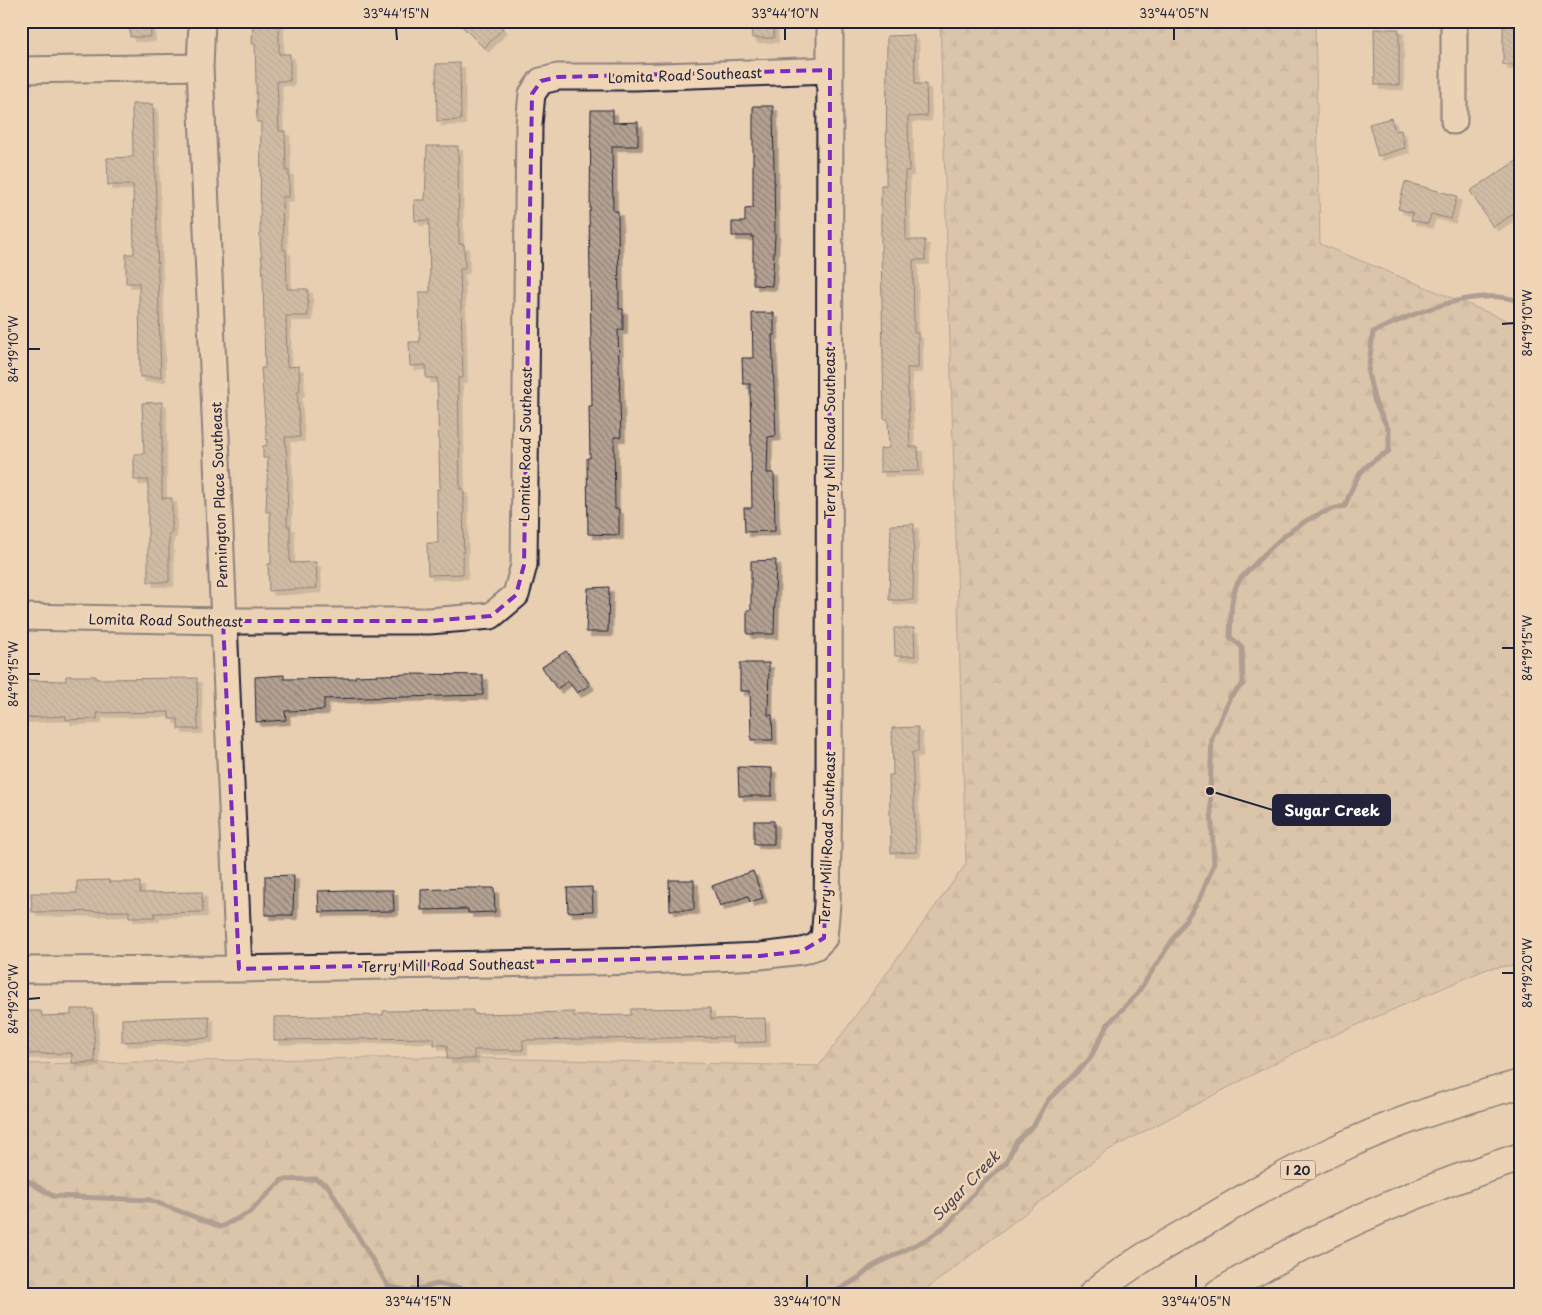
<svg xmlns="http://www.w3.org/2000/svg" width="1542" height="1315" font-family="'Playpen Sans',sans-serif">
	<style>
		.built { fill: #d8c1a8 }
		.forest { fill: url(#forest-firs); stroke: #766c6e }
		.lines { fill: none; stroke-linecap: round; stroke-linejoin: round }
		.stream { stroke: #6c6368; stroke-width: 5 }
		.building { fill: url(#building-back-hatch); stroke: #22223b; filter: url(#shadow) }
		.minor-casing { stroke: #22223b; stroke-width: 29 }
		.highway-casing { stroke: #22223b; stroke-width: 31 }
		.minor { stroke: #f0d6b7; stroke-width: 25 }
		.highway { stroke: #f0d6b7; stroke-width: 28 }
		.marked { fill: none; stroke: #7b2cbf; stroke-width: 4; stroke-dasharray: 10 6; stroke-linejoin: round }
		.ticks { fill: none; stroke: #22223b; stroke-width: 2 }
		.labels { text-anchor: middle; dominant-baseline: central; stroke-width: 5; stroke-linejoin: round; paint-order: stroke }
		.shield { fill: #f0d6b7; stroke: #605860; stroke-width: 1 }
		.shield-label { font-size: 12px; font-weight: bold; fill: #22223b }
		.street-label { font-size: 14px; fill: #22223b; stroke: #f0d6b7 }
		.water-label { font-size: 15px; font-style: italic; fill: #474352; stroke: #f0d6b7 }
		.leader { fill: none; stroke: #22223b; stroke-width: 2 }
		.callout-dot { fill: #22223b; stroke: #f0d6b7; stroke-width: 2 }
		.callout { fill: #22223b; stroke: #22223b; stroke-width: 2 }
		.callout-label { font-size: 15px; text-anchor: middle; font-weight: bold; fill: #fff }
		.neatline { fill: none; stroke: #22223b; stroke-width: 2 }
		.ticks-label { font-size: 12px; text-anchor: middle; fill: #22223b }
	</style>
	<defs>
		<pattern id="forest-firs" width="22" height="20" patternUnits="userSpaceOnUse" patternTransform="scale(1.25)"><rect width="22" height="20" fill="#cab5a0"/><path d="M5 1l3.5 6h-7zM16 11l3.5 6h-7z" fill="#ad9b8b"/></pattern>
		<pattern id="building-back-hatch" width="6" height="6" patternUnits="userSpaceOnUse" patternTransform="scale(1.25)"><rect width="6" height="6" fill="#b3a192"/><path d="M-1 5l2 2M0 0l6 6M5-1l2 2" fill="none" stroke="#918378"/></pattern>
		<filter id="shadow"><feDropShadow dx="4.5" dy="4.5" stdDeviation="0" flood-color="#0004"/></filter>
	</defs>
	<rect width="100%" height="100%" fill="#e8cfb2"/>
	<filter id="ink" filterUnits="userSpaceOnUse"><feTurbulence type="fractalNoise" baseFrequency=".02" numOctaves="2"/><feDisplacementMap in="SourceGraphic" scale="10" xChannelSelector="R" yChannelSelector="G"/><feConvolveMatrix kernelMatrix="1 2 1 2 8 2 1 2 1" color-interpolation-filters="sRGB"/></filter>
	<g filter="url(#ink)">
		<path class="built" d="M 21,1282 L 39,1294 L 21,1294 Z"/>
		<path class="forest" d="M 940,21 L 1315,21 L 1320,244 L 1521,326 L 1521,964 L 1487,969 L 1302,1049 L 1105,1152 L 920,1294 L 39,1294 L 21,1282 L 21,1064 L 432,1057 L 819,1066 L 966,864 Z"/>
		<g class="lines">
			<path class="stream" d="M 21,1177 L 53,1196 L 150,1200 L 221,1227 L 250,1212 L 282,1180 L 316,1179 L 328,1186 L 388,1286 L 409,1291 L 437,1284 L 460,1288 L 464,1294
				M 832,1294 L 860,1277 L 871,1267 L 929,1238 L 948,1224 L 982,1184 L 1006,1163 L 1016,1142 L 1034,1125 L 1048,1100 L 1089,1060 L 1108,1024 L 1137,994 L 1200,898 L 1214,864 L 1210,791 L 1212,738 L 1230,697 L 1243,684 L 1242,647 L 1230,637 C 1231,621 1230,599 1237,584 C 1240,577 1248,571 1253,566 C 1278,539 1307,513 1345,506 C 1356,476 1360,467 1389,451 L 1389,431 L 1375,402 L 1368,373 L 1373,332 C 1412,314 1478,285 1521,302"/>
		</g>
		<path class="building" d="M 130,21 L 150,21 L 151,37 L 130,37 Z
			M 253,21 L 279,21 L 279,54 L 290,54 L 290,81 L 277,81 L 279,131 L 285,131 L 286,171 L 289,171 L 289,197 L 282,197 L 283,250 L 286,250 L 287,289 L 308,289 L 308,316 L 286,316 L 287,367 L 299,366 L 300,392 L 297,392 L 300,437 L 285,437 L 288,472 L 287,526 L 290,526 L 290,563 L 316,562 L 317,588 L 269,591 L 268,564 L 271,564 L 270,512 L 266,512 L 268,458 L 263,458 L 263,446 L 267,445 L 261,368 L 265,368 L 263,277 L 260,238 L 261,122 L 257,122 L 255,44 L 252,44 Z
			M 457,21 L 496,21 L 503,28 L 484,48 Z
			M 751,21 L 773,21 L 774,38 L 752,38 Z
			M 1503,22 L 1521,22 L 1521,65 L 1503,65 Z
			M 1374,29 L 1399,29 L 1399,85 L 1375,85 Z
			M 914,35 L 915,84 L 926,84 L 927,116 L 908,117 L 909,171 L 905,171 L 906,240 L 925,240 L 925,260 L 913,260 L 914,333 L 918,333 L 918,368 L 907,368 L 910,447 L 918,447 L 919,471 L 880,472 L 880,449 L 889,448 L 888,419 L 884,419 L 881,241 L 881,185 L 886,185 L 887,36 Z
			M 460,63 L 461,120 L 437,121 L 436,64 Z
			M 132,104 L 153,104 L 161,377 L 140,377 L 139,283 L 126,283 L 126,254 L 134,254 L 133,185 L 108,185 L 107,158 L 133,157 Z
			M 753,106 L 773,106 L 775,235 L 772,286 L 753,285 L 753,236 L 732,236 L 732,222 L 745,222 L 745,209 L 753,208 Z
			M 591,110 L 613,110 L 613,123 L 638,122 L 638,146 L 612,146 L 613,211 L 618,211 L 619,309 L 623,309 L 623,330 L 618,330 L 621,437 L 614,437 L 615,509 L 619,509 L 619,535 L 588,534 L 587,458 L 590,458 L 589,406 L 592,406 L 589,211 L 590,211 Z
			M 1391,118 L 1395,131 L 1401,130 L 1405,148 L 1378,156 L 1369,124 Z
			M 427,146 L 458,146 L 459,244 L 464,244 L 465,269 L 460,269 L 463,378 L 458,378 L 460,489 L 464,489 L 463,574 L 428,575 L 427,543 L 438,543 L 437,489 L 440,489 L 437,378 L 426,378 L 426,365 L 410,366 L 409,342 L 420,342 L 419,292 L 430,292 L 429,220 L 415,221 L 414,200 L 425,200 Z
			M 1521,158 L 1521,209 L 1493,227 L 1470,191 Z
			M 1405,182 L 1457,196 L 1451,219 L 1431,214 L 1428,224 L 1411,220 L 1413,213 L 1398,209 Z
			M 752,313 L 774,313 L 774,335 L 772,335 L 776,436 L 768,437 L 767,473 L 774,473 L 775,531 L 745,532 L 744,508 L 752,508 L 750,384 L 743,384 L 742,358 L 753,358 Z
			M 162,402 L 162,498 L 172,498 L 172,533 L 169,533 L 169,582 L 148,582 L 148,480 L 134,480 L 134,454 L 144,454 L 142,403 Z
			M 914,524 L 913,600 L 889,600 L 891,525 Z
			M 776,560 L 774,634 L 747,634 L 747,610 L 751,610 L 751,561 Z
			M 609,587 L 608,632 L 586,632 L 588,588 Z
			M 894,628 L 914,628 L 915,656 L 895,656 Z
			M 566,651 L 590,685 L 577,693 L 568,681 L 557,689 L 542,667 Z
			M 740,663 L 769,663 L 768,715 L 772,715 L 773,740 L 751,740 L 750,691 L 740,691 Z
			M 409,674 L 483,675 L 483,695 L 324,699 L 324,710 L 285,711 L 286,720 L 256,722 L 255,677 L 284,675 L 284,679 L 355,678 L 355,676 Z
			M 66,676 L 96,676 L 96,679 L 197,678 L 198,729 L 178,729 L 178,719 L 169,719 L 169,712 L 97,713 L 97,719 L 66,720 L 66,716 L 21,718 L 21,680 L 66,681 Z
			M 918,727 L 918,752 L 912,752 L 916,852 L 891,853 L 889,775 L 893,775 L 892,728 Z
			M 738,767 L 772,768 L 772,796 L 739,796 Z
			M 754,821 L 774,821 L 774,844 L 754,844 Z
			M 753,871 L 763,898 L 750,902 L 748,896 L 720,906 L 712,886 Z
			M 294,875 L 293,915 L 265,915 L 265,876 Z
			M 109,880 L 109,882 L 140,882 L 140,893 L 202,892 L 203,912 L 154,913 L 155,917 L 129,917 L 129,911 L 32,912 L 31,893 L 77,893 L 77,881 Z
			M 669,880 L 694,880 L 694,910 L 670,910 Z
			M 592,887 L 593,911 L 568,912 L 567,888 Z
			M 467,888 L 494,888 L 495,912 L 468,913 L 468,909 L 421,910 L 421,890 Z
			M 350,890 L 393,890 L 394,911 L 319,912 L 318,891 Z
			M 710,1008 L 711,1019 L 765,1018 L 766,1042 L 733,1043 L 733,1037 L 523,1040 L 523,1050 L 474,1050 L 474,1059 L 447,1059 L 447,1045 L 434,1045 L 434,1038 L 274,1040 L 274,1017 L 383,1015 L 383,1011 L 473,1010 L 474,1014 L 574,1012 L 574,1016 L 631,1015 L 631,1009 Z
			M 71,1009 L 93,1009 L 95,1062 L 72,1063 L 72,1053 L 21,1054 L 21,1024 L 25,1024 L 25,1011 L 41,1011 L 42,1016 L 71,1015 Z
			M 209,1016 L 209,1038 L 122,1042 L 122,1019 Z"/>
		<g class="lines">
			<defs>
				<path id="minor" d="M 202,21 L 200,67 L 239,969
					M 1454,21 L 1454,121
					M 21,70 L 200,67
					M 21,617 L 223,621 L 429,621 L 491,616 L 516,595 L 524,565 L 529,124 L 532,94 L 541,81 L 558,77 L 635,77 L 830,70
					M 21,970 L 239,969 L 646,961 L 760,956 L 802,951 L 815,947 L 824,938 L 827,904 L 829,786 L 830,21"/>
				<path id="highway" d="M 1093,1294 C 1128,1265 1169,1242 1208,1220 C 1248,1196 1289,1172 1331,1152 C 1391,1123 1457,1101 1521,1084
					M 1218,1294 C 1313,1235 1415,1191 1521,1157"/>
			</defs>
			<use href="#minor" class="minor-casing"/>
			<use href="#highway" class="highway-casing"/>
			<use href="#minor" class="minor"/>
			<use href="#highway" class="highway"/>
		</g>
	</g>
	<path d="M0 0H1542V1315H0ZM 830,70 L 829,786 L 824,938 L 802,951 L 760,956 L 239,969 L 223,621 L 429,621 L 491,616 L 516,595 L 524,565 L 532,94 L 541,81 L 558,77 Z" fill="#e8cfb2" fill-opacity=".55" fill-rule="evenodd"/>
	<path class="marked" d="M 830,70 L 829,786 L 824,938 L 802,951 L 760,956 L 239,969 L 223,621 L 429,621 L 491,616 L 516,595 L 524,565 L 532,94 L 541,81 L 558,77 Z"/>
	<path class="ticks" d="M 396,28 L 397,40M 785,28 L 785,40M 1174,28 L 1174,40M 1502,324 L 1514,323M 28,349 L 40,349M 1502,648 L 1514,648M 28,674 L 40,674M 1502,973 L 1514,973M 28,999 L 40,998M 418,1275 L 418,1288M 807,1275 L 807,1288M 1196,1275 L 1196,1288"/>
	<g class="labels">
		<rect class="shield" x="1280.5" y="1160.5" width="35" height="19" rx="4"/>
		<g class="shield-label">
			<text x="1298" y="1170">I 20</text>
		</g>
		<g class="street-label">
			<text transform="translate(685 75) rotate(-2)">Lomita Road Southeast</text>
			<text transform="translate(829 433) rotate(-90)">Terry Mill Road Southeast</text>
			<text transform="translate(525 444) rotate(-89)">Lomita Road Southeast</text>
			<text transform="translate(219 495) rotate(-92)">Pennington Place Southeast</text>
			<text transform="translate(166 620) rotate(1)">Lomita Road Southeast</text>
			<text transform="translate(827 838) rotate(-88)">Terry Mill Road Southeast</text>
			<text transform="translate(448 965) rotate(-1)">Terry Mill Road Southeast</text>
		</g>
		<g class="water-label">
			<text transform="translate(965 1185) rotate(-46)">Sugar Creek</text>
		</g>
	</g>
	<path class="leader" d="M1210 791L1273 810"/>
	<circle class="callout-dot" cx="1210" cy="791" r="5"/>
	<rect class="callout" x="1273" y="795" width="117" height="30" rx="5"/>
	<g class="callout-label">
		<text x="1332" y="816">Sugar Creek</text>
	</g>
	<rect width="1542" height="1315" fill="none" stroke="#f0d6b7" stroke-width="55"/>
	<rect x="28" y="28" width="1486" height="1260" class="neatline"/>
	<g class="ticks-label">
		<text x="396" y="18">33°44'15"N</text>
		<text x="785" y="18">33°44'10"N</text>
		<text x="1174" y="18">33°44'05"N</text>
		<text transform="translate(1528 323) rotate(-90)" y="4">84°19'10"W</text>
		<text transform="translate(14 349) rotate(-90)" y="4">84°19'10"W</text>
		<text transform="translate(1528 648) rotate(-90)" y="4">84°19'15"W</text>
		<text transform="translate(14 674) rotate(-90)" y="4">84°19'15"W</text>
		<text transform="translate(1528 973) rotate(-90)" y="4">84°19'20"W</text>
		<text transform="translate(14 999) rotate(-90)" y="4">84°19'20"W</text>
		<text x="418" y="1306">33°44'15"N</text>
		<text x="807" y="1306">33°44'10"N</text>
		<text x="1196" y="1306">33°44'05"N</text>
	</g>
</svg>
